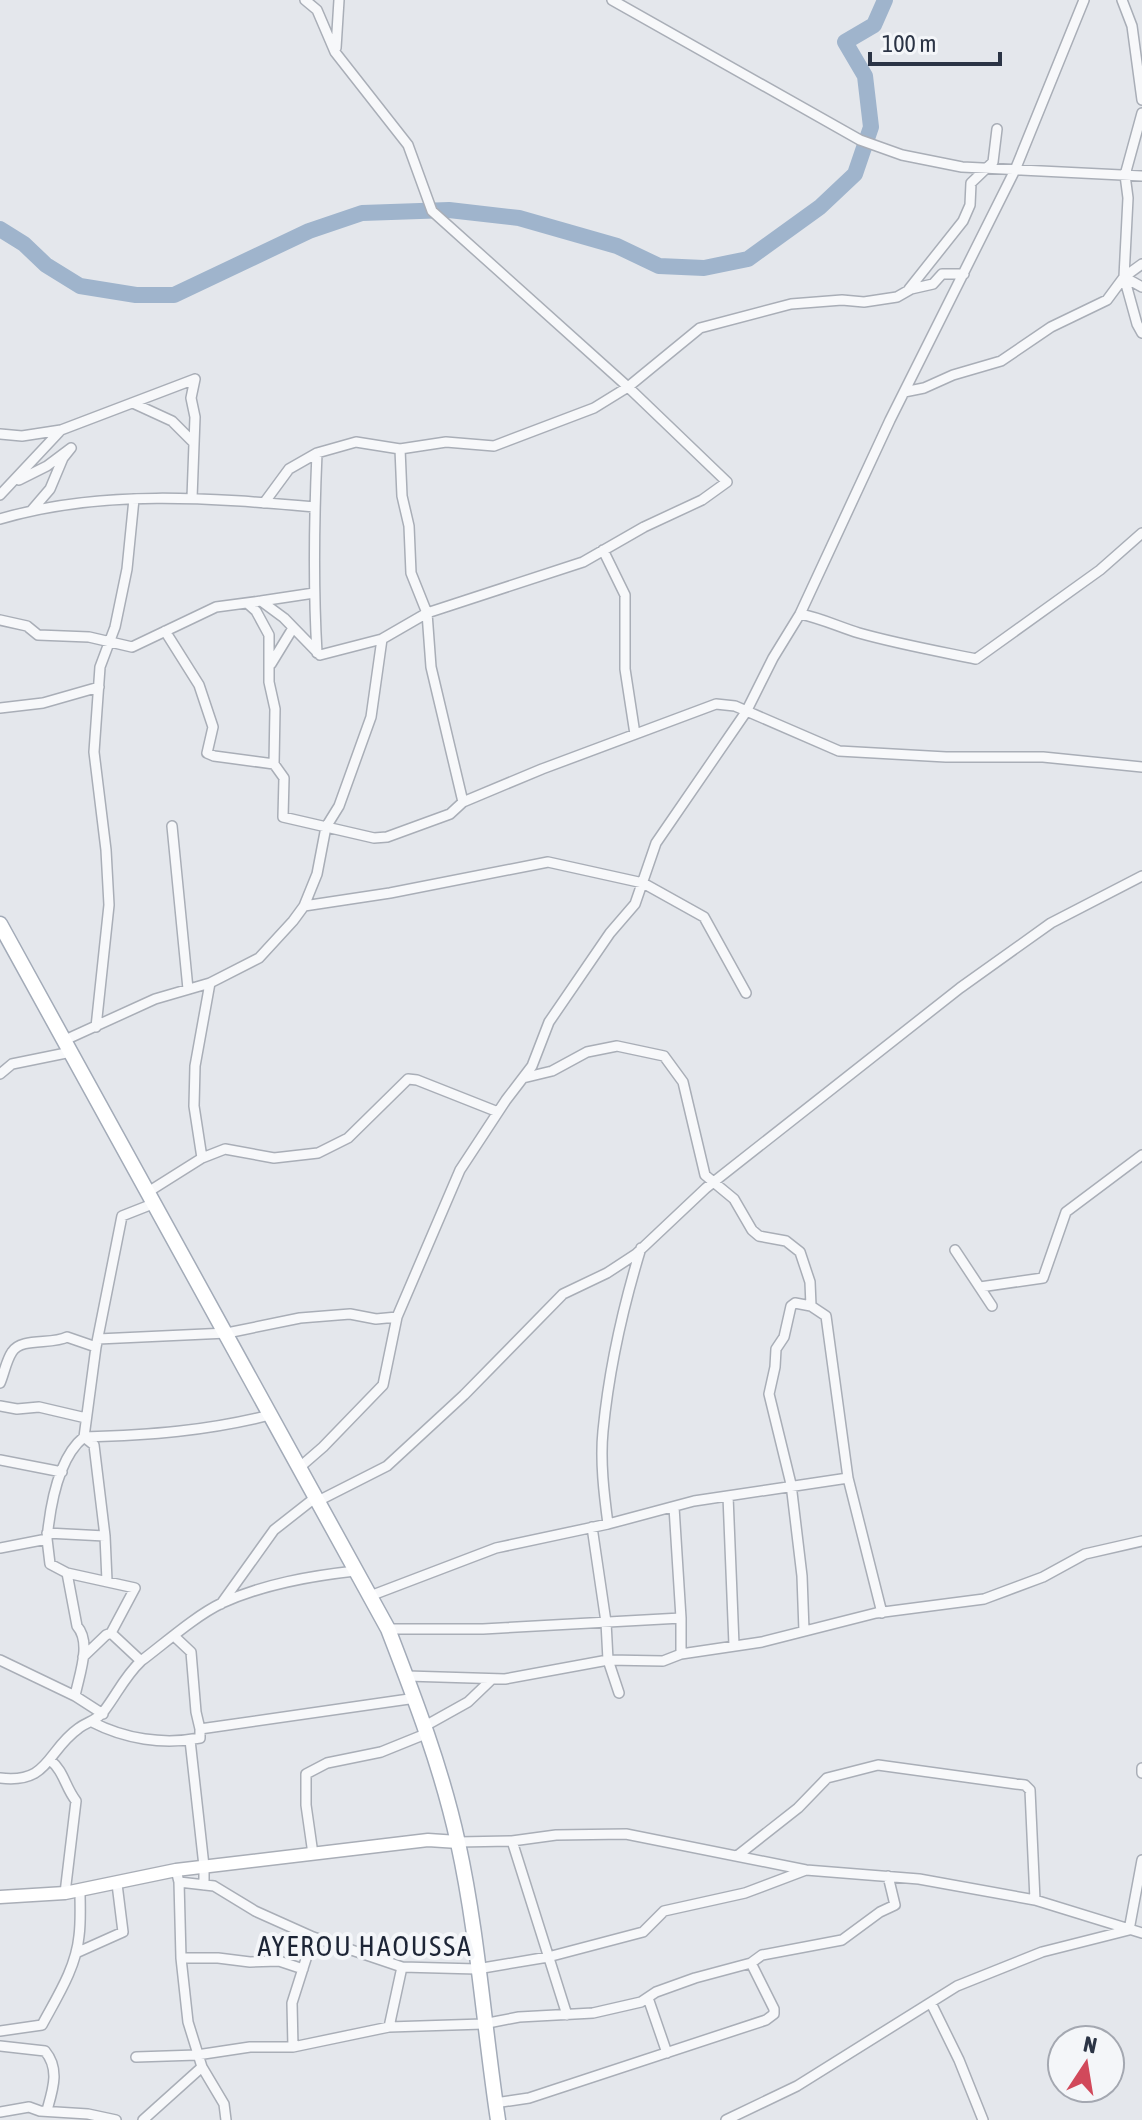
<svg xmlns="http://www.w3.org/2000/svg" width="1142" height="2120" font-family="'Asap Condensed',sans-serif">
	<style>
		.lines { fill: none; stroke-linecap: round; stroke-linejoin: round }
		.river { stroke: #9fb4cc; stroke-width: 16 }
		.street-casing { stroke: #a9aeb7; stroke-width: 12 }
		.secondary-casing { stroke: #a9aeb7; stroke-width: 15 }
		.primary-casing { stroke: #a3abb8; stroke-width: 17 }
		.street { stroke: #f7f8fa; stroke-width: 9 }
		.secondary { stroke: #fff; stroke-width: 12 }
		.primary { stroke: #fff; stroke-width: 14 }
		.labels { text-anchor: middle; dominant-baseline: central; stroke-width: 8; stroke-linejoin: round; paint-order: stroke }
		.quarter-label { font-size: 28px; letter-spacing: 2px; fill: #1d2536; stroke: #f4f6f9 }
	</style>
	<rect width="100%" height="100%" fill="#e4e7ec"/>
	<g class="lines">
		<path class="river" d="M 0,229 L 24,244 L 46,265 L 80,286 L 136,295 L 174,295 L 309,231 L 362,213 L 449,210 L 519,218 L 617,246 L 659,266 L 704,268 L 748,259 L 820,207 L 855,174 L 871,127 L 865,76 L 845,42 L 874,25 L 885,0"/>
		<defs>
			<path id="street" d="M 612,0 L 860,140 L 902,155 L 962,167 L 1142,176
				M 1122,0 L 1132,26 L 1142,100
				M 336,48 L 339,0
				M 1142,113 L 1125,175 L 1128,198 L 1124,277 L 1137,324 L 1142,333
				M 1124,277 L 1142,287
				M 909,289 L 963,221 L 970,205 L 971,183 L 993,162 L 997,129
				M 904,392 L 924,388 L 953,375 L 1001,361 L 1051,327 L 1107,300 L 1124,277 L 1142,264
				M 135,404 L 172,421 L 193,442
				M 0,434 L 22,436 L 61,430
				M 400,449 L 446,442 L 494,446 L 594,408 L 628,387 L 700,328 L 791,304 L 842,300 L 864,302 L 897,297 L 911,289 L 933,284 L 942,274 L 964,274
				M 317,453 C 314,521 313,585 317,653
				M 19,480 L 47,466 L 71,448 L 63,458 L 50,489 L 32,510
				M 0,495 L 61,430 L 195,379
				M 192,498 L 195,417 L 191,398 L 195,379
				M 264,503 L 289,469 L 317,453 L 356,442 L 400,449 L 402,496 L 409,526 L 411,573 L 427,613 L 431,667 L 463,802
				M 0,519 C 101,489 211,498 315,507
				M 603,550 L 625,595 L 625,669 L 635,734
				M 261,601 L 314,593
				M 247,603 L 256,611 L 269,635 L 269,682 L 275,709 L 274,764
				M 800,614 C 821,618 839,627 859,633 C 898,644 937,651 976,659 L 1100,570 L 1142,533
				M 0,620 L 27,626 L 38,635 L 89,637 L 132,647 L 216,607 L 261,601 L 284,618 L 320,655 L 382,639
				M 165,631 L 199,685 L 213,727 L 207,753 L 214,756 L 274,764 L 284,778 L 283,817 L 374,838 L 387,837 L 450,814 L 463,802 L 542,769 L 716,704 L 735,706 L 839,751 L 946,757 L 1043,757 L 1142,767
				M 271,664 L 293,628
				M 0,708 L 43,703 L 99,687
				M 172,826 L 188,989
				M 304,906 L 390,893 L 548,862 L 643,883 L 704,917 L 746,993
				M 96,1027 L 109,905 L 106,850 L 94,752 L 100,667 L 115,627 L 127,569 L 134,499
				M 65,1040 L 155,999 L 210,983 L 259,958 L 293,921 L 304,906 L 317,874 L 326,827 L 339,806 L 371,717 L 382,639 L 427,613 L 583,562 L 644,527 L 702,500 L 727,482 L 628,387 L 432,211 L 408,145 L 335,52 L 317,10 L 305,0
				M 0,1074 L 12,1064 L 71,1052
				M 523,1078 L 552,1071 L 587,1052 L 617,1046 L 664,1056 L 683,1082 L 705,1175 L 734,1199 L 752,1230 L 759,1236 L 786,1241 L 800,1252 L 810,1282 L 811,1306 L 826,1316 L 848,1478
				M 202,1158 L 225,1149 L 274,1158 L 318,1153 L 348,1138 L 408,1079 L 417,1080 L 498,1112
				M 148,1192 L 202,1158 L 194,1106 L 195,1066 L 210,983
				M 955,1250 L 992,1306
				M 980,1287 L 1043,1278 L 1066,1212 L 1142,1155
				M 98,1339 L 227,1333 L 300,1318 L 350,1314 L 376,1319 L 397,1317
				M 0,1383 C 4,1374 6,1361 12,1352 C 21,1337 52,1345 67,1337 L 96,1347
				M 0,1406 L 17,1409 L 39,1407 L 86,1418
				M 84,1437 C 151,1435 206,1431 270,1415
				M 0,1460 L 62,1472
				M 300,1467 L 323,1447 L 383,1385 L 397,1317 L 460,1170 L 506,1100 L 532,1066 L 549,1022 L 610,933 L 635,904 L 656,843 L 746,712 L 773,658 L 800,614 L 890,420 L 1015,170 L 1084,0
				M 728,1496 L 734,1645
				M 318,1501 L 387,1466 L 464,1395 L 563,1294 L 607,1273 L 636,1254 L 706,1188 L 960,988 L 1051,923 L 1142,876
				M 674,1507 L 681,1618
				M 608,1524 C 604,1494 600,1461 603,1431 C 609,1369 623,1307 641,1248
				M 592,1527 L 606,1622 L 608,1660 L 619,1693
				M 47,1533 L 105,1536 L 94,1445 L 84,1437
				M 105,1536 L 107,1581
				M 47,1539 L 50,1564 L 67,1573 L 77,1626 C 92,1643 79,1675 75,1696
				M 0,1548 L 47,1539 C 50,1507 58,1458 84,1437 L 96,1347 L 122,1216 L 155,1203
				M 67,1573 L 135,1588 L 111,1633 L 141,1661
				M 370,1596 L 496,1548 L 608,1524 L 694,1501 L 848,1478 L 882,1613
				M 221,1604 L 274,1530 L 316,1497
				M 388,1629 L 483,1629 L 681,1618 L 681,1654
				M 804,1631 L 802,1576 L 791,1484 L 769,1394 L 775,1367 L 776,1349 L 784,1337 L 791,1306 L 795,1303 L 811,1306
				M 174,1636 L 191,1652 L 196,1712 L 200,1729
				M 83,1657 L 106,1635 L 111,1633
				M 0,1660 L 75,1696 L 103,1714
				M 407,1676 L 505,1679 L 608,1660 L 663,1661 L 681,1654 L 762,1642 L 876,1613 L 984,1599 L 1043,1577 L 1085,1554 L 1142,1541
				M 92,1722 C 125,1739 163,1745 200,1738 L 200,1729 L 416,1698
				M 425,1726 L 468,1702 L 492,1679
				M 190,1740 L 204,1866 L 204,1885
				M 50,1760 C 64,1771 65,1787 76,1801 L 65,1893
				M 1142,1768 L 1142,1773
				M 0,1778 C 50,1784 46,1751 79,1728 C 87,1722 98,1720 104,1711 C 117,1694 125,1676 141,1661 C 165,1643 195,1616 222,1603 C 264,1584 310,1576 355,1571
				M 512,1841 L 567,2015
				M 458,1842 L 512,1841 L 556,1835 L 626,1834 L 806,1870 L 919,1879 L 1035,1900 L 1142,1933
				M 313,1854 L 306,1805 L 306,1774 L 327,1763 L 381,1752 L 428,1733
				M 737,1856 L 798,1808 L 827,1778 L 878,1765 L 1016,1784 L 1025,1785 L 1030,1790 L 1035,1900
				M 176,1870 L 179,1882 L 214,1886 L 255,1911 L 313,1937 L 402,1967 L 477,1969 L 548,1957 L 643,1932 L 664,1911 L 745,1893 L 806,1870
				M 179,1882 L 181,1958 L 188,2022 L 202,2067 L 224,2104 L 226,2120
				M 76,1953 L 123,1932 L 117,1884
				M 181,1958 L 218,1958 L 250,1962 L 279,1961 L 303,1969
				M 648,1998 L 667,2053
				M 931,2003 L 959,2060 L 983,2120
				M 389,2027 L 402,1967
				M 0,2031 L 42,2025 C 57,1997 76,1968 79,1936 C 81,1921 80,1906 80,1891
				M 0,2046 L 45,2051 C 60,2069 53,2089 47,2110
				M 293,2047 L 292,2003 L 313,1937
				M 136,2057 L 197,2055 L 250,2047 L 293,2047 L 389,2027 L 483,2024 L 519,2017 L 593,2013 L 641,2002 L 656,1992 L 695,1978 L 751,1963 L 762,1955 L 842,1940 L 880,1912 L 895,1905 L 888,1876
				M 495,2103 L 529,2098 L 766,2020 L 774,2014 L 774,2009 L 751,1963
				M 0,2112 L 29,2107 L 40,2111 L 88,2114 L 116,2120
				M 143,2120 L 202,2067
				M 726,2120 L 797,2086 L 957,1986 L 1042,1952 L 1129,1930 L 1142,1860"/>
			<path id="secondary" d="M 0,1897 L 65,1893 L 176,1870 L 428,1840 L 458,1842"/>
			<path id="primary" d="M 0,924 L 388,1629 C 415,1699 442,1769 458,1843 C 478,1934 484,2028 498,2120"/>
		</defs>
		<use href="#street" class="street-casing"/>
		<use href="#secondary" class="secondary-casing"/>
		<use href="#primary" class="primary-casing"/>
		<use href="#street" class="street"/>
		<use href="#secondary" class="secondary"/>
		<use href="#primary" class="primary"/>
	</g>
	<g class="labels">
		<g class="quarter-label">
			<text x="365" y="1946">AYEROU HAOUSSA</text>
		</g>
	</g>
	<g transform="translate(1086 2064) rotate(12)"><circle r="38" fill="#f4f6f9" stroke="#a4a8b1" stroke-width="2"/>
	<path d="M0-6L14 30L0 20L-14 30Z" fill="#d1495b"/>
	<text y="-12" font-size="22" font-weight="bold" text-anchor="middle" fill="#2b3445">N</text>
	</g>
	<path d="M870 52v12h130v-12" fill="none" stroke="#2b3445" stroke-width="4"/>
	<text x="882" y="52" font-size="24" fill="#2b3445" stroke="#f4f6f9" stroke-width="6" paint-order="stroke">100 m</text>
</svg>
